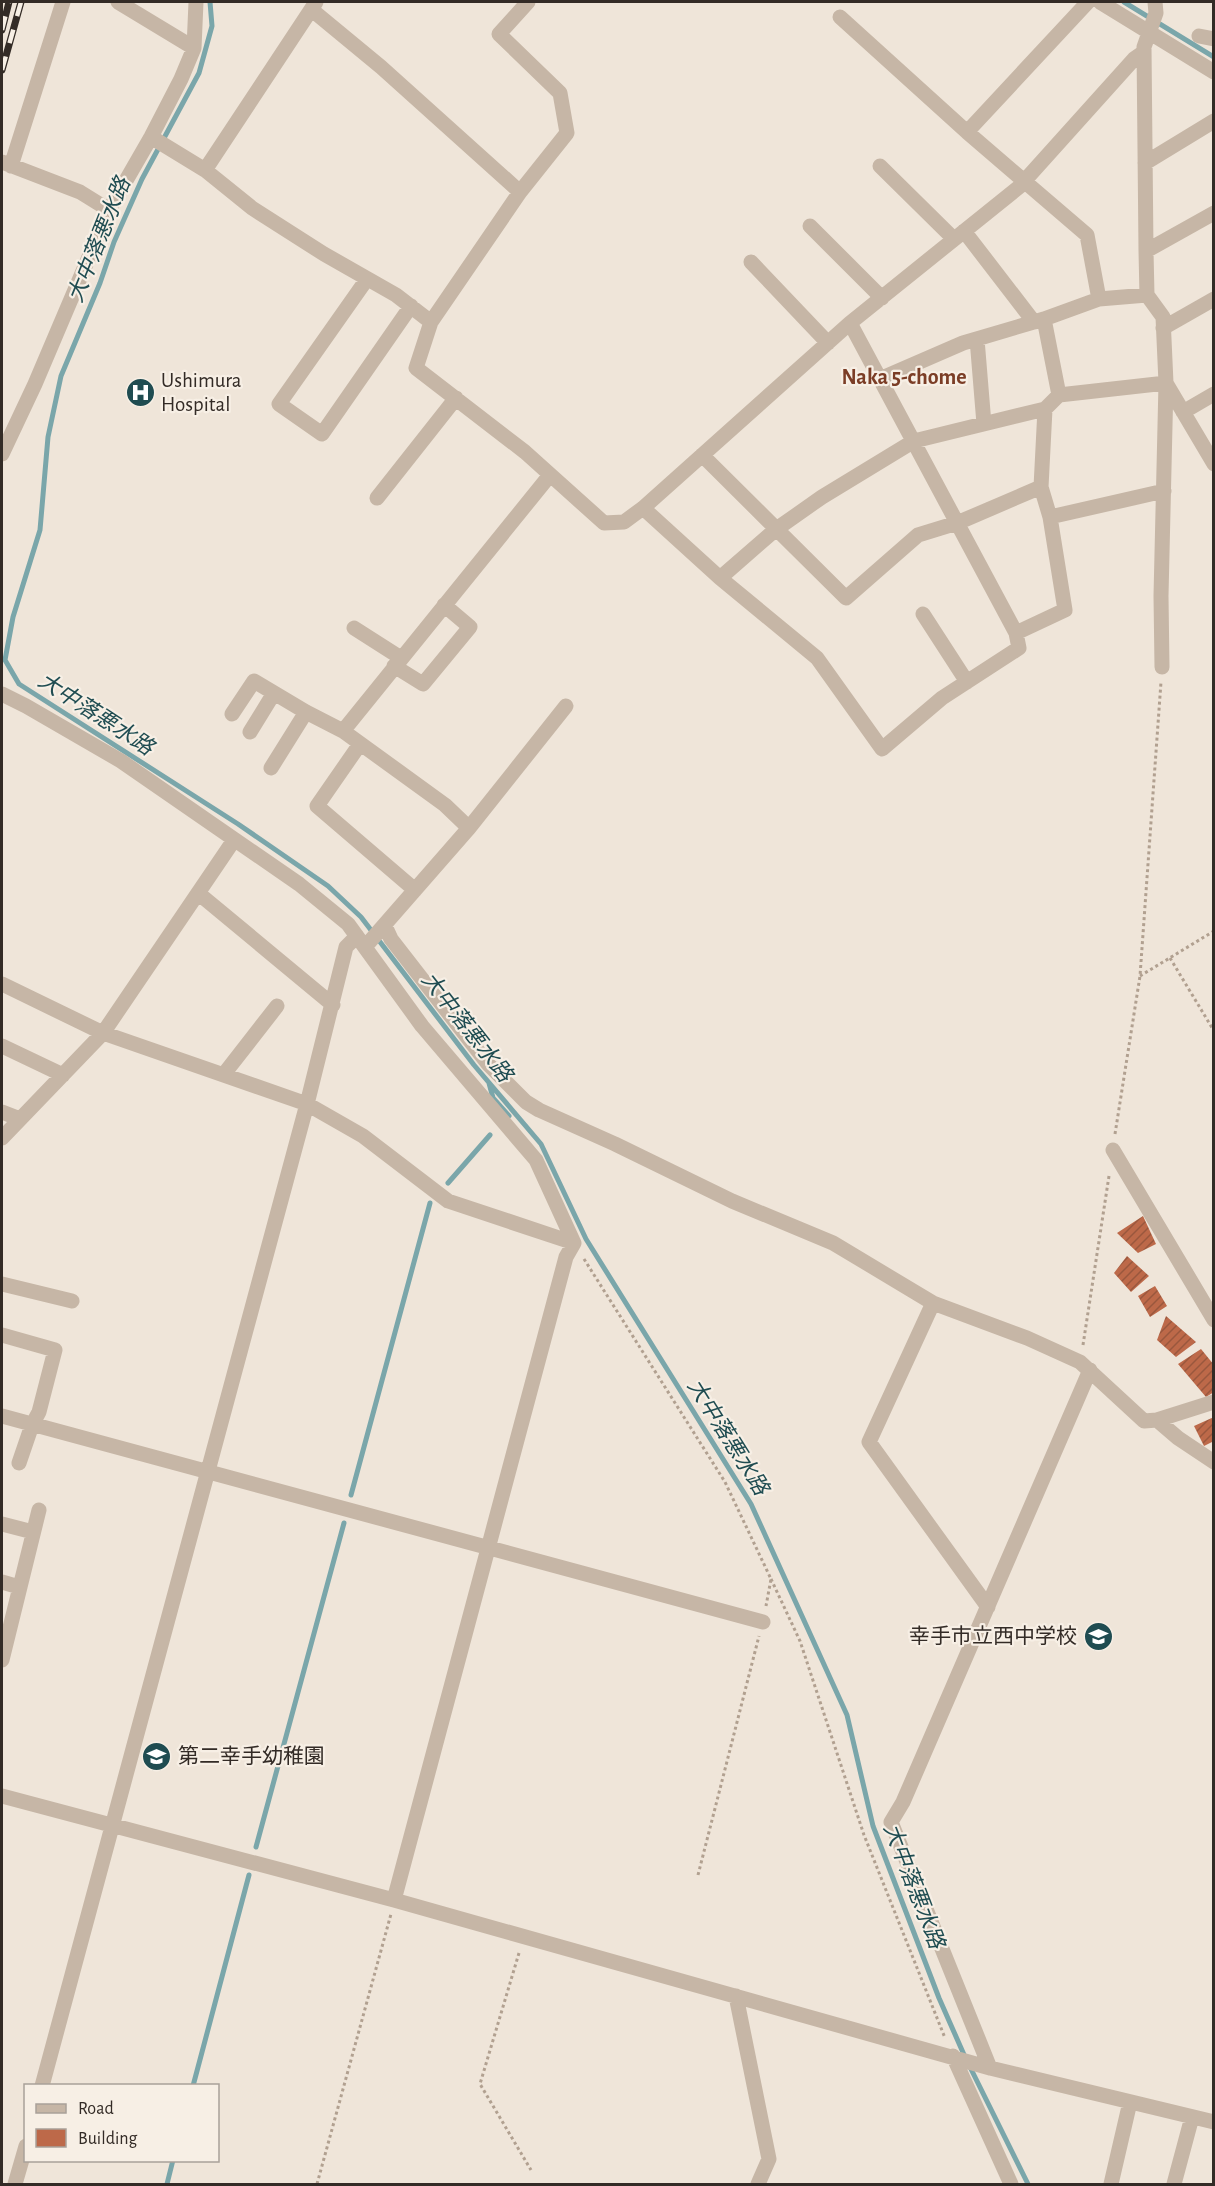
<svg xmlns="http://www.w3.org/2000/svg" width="1215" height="2186" font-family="'Alegreya Sans','Noto Sans JP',sans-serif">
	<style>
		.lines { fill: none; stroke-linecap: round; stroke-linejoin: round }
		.stream { stroke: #7aa6aa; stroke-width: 5 }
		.building { fill: url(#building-hatch) }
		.path { stroke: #b1a090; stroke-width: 3; stroke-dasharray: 3 3; stroke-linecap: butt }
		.minor { stroke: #c6b6a6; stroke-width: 15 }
		.rail-casing { stroke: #332b26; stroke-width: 7 }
		.rail { stroke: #f7efe5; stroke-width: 4.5; stroke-dasharray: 14; stroke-linecap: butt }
		.labels { text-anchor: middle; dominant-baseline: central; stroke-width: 4.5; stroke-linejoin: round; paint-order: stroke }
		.poi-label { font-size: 21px; fill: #332b26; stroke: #f7efe5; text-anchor: start }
		.water-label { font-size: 22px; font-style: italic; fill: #1f4c51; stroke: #f7efe5 }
		.neighbourhood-label { font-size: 22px; font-weight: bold; fill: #7b3d26; stroke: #f7efe5 }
	</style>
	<defs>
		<pattern id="building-hatch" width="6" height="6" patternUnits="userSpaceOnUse" patternTransform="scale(1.5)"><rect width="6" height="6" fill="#bd6949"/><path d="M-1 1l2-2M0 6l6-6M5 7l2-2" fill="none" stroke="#9a573d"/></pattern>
	</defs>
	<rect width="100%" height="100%" fill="#efe5d9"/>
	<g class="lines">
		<path class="stream" d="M 210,2 L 212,26 L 199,73 L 142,179 L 114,242 L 100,283 L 61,376 L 48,437 L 40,530 L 13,617 L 5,660 L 19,684 L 238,824 L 328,886 L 361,917 L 474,1065 L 541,1144 L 586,1239 L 751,1504 L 847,1715 L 873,1826 L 939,1998 L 965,2057
			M 1124,2 L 1214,57
			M 489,1083 L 493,1098 L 509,1116
			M 448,1183 L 490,1135
			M 351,1495 L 430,1203
			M 256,1847 L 344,1523
			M 969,2065 L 1028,2184
			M 193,2086 L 249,1875
			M 167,2184 L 173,2160"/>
	</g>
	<path class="building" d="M 1143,1216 L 1156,1244 L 1138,1253 L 1117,1233 Z
		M 1127,1256 L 1149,1276 L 1131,1292 L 1114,1273 Z
		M 1155,1286 L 1167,1306 L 1150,1317 L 1138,1296 Z
		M 1166,1316 L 1196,1342 L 1176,1357 L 1157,1340 Z
		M 1201,1349 L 1214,1365 L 1214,1392 L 1206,1397 L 1178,1364 Z
		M 1214,1417 L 1214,1441 L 1204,1446 L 1194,1426 Z"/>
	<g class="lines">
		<path class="path" d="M 1170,958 L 1214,1031
			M 1140,976 L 1214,931
			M 1115,1134 L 1140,976 L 1161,682
			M 584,1259 L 725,1482 L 771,1579 L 766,1606
			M 1083,1345 L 1109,1176
			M 771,1579 L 800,1641 L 864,1835 L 945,2038
			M 698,1875 L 759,1636
			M 519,1953 L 480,2084 L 531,2170
			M 317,2184 L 391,1914"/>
		<path class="minor" d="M 118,2 L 194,48
			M 1100,2 L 1214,72
			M 1155,2 L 1156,13 L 1144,47 L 1146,251 L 1147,295 L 1163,317 L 1166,383 L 1161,596 L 1162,667
			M 312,10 L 381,67 L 520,192 L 431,322 L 416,368 L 525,452 L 604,523 L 624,522 L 643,508 L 850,323 L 1019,187 L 1134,59 L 1144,52
			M 840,17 L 967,132 L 1087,235 L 1099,299 L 1147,295
			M 1199,36 L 1214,39
			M 967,132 L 1088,2
			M 151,137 L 205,170 L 252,208 L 324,254 L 396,295 L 431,322
			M 2,162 L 80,192 L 109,210 L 151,137 L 181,79 L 194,48 L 196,2
			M 1145,163 L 1214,121
			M 11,166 L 63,2
			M 880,166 L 954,239
			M 205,170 L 316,2
			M 520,192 L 567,133 L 560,93 L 499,34 L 528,2
			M 810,226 L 882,298
			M 964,231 L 1034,322
			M 1146,251 L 1214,213
			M 751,262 L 828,343
			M 367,279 L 279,404 L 322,434 L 411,306
			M 1044,319 L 1099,299
			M 850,323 L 1016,633 L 1065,610 L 1050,517 L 1041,487 L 1045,409
			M 1163,328 L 1214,299
			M 977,339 L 984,424
			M 880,379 L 963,343 L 1044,319 L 1059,395
			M 1166,383 L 1214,464
			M 1183,412 L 1214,394
			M 2,454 L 35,384 L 109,210
			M 702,455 L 846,598 L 918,535 L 957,523 L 1041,487
			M 377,498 L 456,398
			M 643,508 L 720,578 L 817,658 L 882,749 L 942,698 L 1019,648 L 1016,633
			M 1050,517 L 1164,491
			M 720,578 L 775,530 L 822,497 L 914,441 L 1045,409 L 1059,395 L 1166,383
			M 923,614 L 967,682
			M 354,628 L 401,658
			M 394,666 L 423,684 L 470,627 L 444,605
			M 2,694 L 26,706 L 121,761 L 299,884 L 348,924 L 422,1026 L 536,1160 L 574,1243
			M 232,714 L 254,681 L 306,712 L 343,731
			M 250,732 L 274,693
			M 360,744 L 317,806 L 415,890
			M 271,768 L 306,712
			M 469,828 L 566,706
			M 198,893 L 333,1005
			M 385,926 L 391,939 L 488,1064 L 526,1102 L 539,1110 L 615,1144 L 732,1201 L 833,1243 L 933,1303 L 1027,1338 L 1080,1362 L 1144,1421 L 1157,1420 L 1214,1402
			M 365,947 L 469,828 L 445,805 L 343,731 L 550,475
			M 2,984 L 103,1033 L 307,1104 L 363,1136 L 448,1201 L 574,1243 L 566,1257 L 394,1900
			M 2,1046 L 63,1075
			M 224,1074 L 277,1006
			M 2,1112 L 20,1119
			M 2,1138 L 103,1033 L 234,840
			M 1113,1150 L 1214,1320
			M 2,1284 L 72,1301
			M 933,1303 L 869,1442 L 988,1607
			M 2,1335 L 55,1350 L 39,1412 L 32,1425 L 19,1463
			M 2,1416 L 763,1622
			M 1157,1420 L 1178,1438 L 1214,1462
			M 2,1524 L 33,1532
			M 2,1582 L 19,1587
			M 2,1660 L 39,1510
			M 2,1796 L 394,1900 L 990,2068 L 1214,2122
			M 736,1996 L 769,2159 L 758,2184
			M 953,2056 L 1011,2184
			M 990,2068 L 891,1822 L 903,1802 L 1090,1370
			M 42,2086 L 307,1104 L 346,947 L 357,936
			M 15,2184 L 26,2146
			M 1111,2184 L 1130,2102
			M 1174,2184 L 1192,2117"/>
		<defs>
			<path id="rail" d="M 2,30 L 9,2
				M 2,70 L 21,2"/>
		</defs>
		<use href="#rail" class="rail-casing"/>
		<use href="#rail" class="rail"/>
	</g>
	<defs>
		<symbol id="hospital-disc" viewBox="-11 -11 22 22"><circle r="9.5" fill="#1f4c51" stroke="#f7efe5"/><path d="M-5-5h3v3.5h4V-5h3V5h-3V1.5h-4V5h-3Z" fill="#fff"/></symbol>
		<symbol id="school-disc" viewBox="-11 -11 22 22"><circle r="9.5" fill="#1f4c51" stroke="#f7efe5"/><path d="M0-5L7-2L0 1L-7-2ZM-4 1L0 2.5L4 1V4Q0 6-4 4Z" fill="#fff"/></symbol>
	</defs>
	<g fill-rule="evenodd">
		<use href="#hospital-disc" x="124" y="376" width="33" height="33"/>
		<use href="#school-disc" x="1082" y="1620" width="33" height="33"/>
		<use href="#school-disc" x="140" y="1740" width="33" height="33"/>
	</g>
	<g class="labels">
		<g class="poi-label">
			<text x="161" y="380">Ushimura<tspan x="161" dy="24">Hospital</tspan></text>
			<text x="1077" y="1636" text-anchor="end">幸手市立西中学校</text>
			<text x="178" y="1756">第二幸手幼稚園</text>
		</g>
		<g class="water-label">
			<text transform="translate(99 240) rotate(-68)">大中落悪水路</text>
			<text transform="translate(96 714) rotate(33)">大中落悪水路</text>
			<text transform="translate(467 1027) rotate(52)">大中落悪水路</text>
			<text transform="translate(728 1437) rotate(58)">大中落悪水路</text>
			<text transform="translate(914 1886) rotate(69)">大中落悪水路</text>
		</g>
		<g class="neighbourhood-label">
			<text x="904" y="377">Naka 5-chome</text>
		</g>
	</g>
	<rect width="1215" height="2186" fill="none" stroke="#332b26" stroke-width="6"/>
	<rect x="24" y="2084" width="195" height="78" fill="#f7efe5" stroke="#a9a199" stroke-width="1.5"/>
	<rect x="36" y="2104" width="30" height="9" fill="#c6b6a6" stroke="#a9a199" stroke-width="1.5"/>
	<text x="78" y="2114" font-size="18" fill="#332b26">Road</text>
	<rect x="36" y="2129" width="30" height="18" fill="#bd6949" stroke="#a9a199" stroke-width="1.5"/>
	<text x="78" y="2144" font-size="18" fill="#332b26">Building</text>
</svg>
